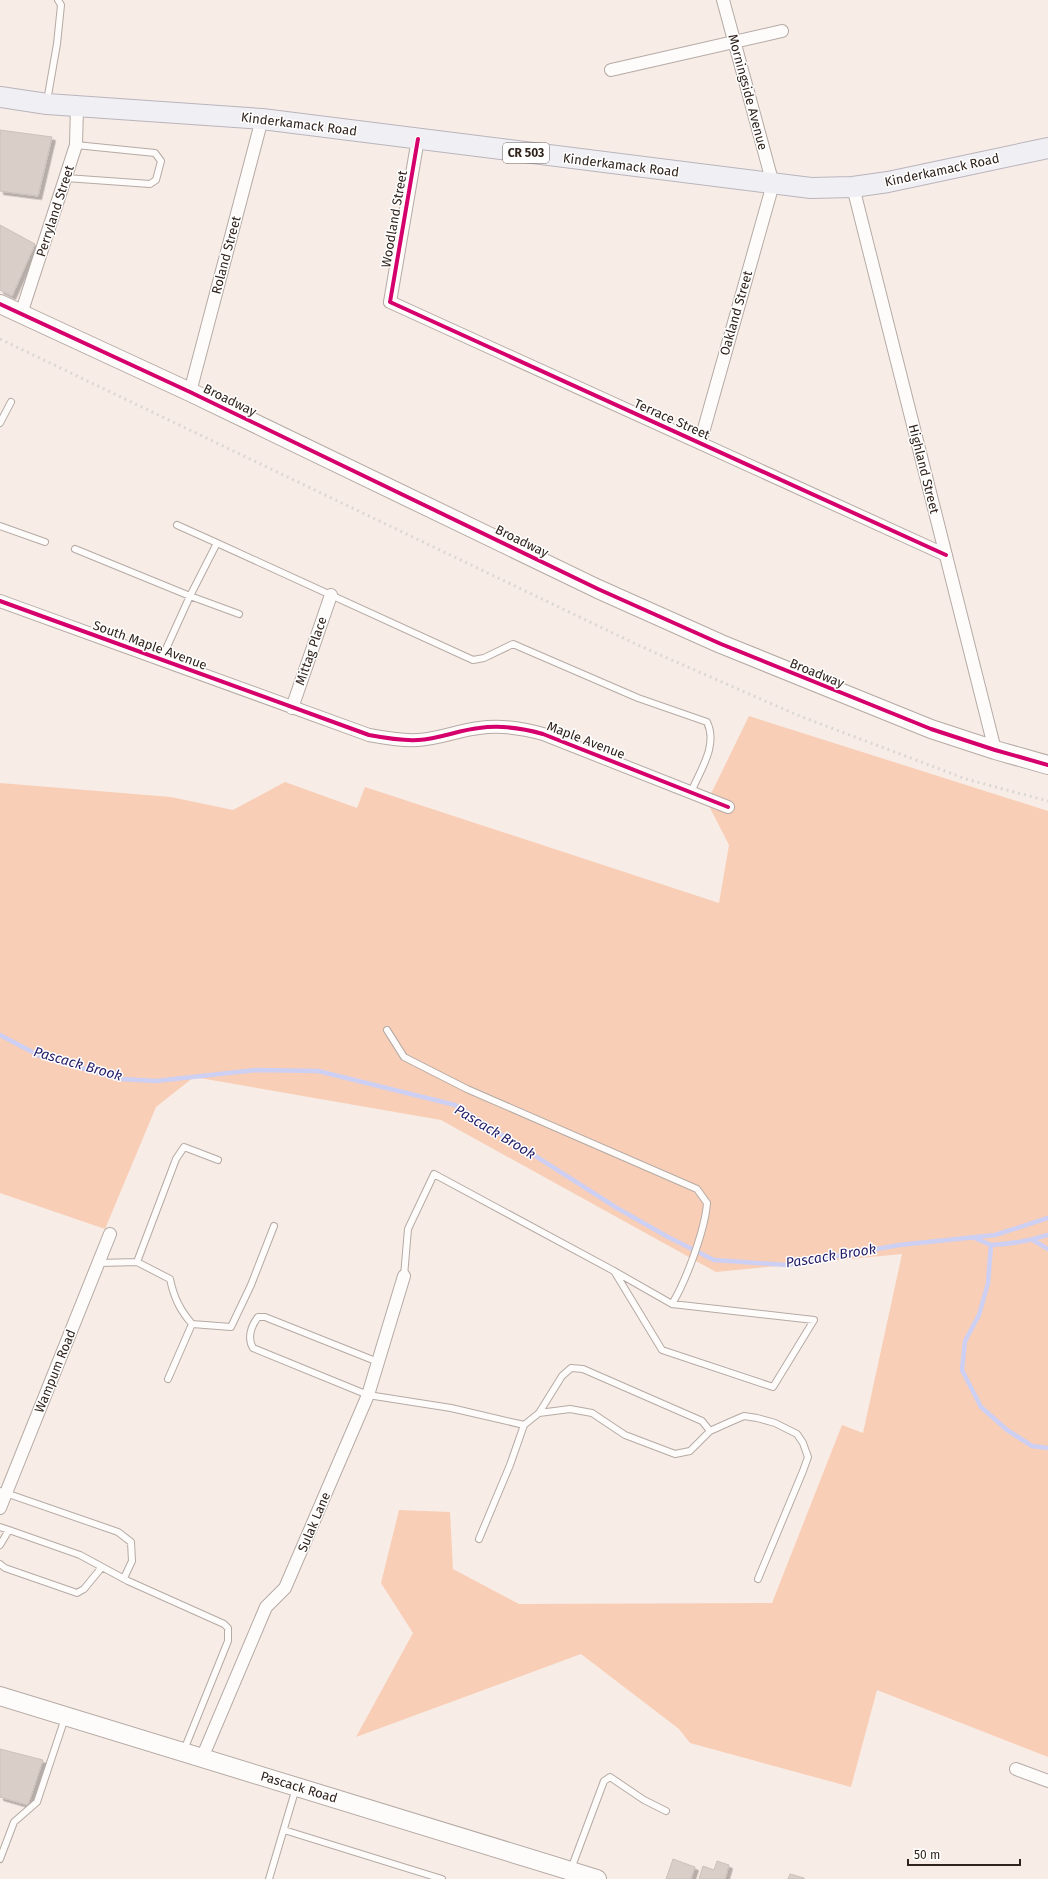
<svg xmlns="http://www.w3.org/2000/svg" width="1048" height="1879" font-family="'Fira Sans',sans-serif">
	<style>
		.green { fill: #f9ceb6 }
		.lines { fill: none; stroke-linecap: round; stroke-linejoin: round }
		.stream { stroke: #cdcff3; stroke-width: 4.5 }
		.building { fill: #d9cec8; stroke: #ccc1bb; filter: url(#shadow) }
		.lane-casing { stroke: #b5aaa4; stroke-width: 8 }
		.street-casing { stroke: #b5aaa4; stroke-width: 14 }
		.secondary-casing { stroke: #b5aaa4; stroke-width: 20 }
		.primary-casing { stroke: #b9b4bc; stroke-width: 22 }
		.lane { stroke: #fefcfb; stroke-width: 6 }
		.street { stroke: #fefcfb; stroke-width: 12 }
		.secondary { stroke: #fefcfb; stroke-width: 18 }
		.primary { stroke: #f0eff4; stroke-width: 20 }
		.rail { stroke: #dad7d5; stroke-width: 3; stroke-dasharray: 2 4; stroke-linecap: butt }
		.cycleway-casing { stroke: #fff; stroke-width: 6 }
		.cycleway { stroke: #d6006c; stroke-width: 4 }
		.labels { text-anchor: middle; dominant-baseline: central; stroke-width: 3; stroke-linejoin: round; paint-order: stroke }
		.shield { fill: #fff; stroke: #6e6560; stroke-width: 1 }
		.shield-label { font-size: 12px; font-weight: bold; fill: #30231c }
		.street-label { font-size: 13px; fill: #30231c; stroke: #fff }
		.water-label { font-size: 14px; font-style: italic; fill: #231d69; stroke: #fff }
	</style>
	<defs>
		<filter id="shadow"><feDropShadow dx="3.5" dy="3.5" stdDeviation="0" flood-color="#0004"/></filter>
	</defs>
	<rect width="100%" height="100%" fill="#f8ece6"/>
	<path class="green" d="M 749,716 L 1048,811 L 1048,1757 L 877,1690 L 851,1787 L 690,1743 L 679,1729 L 581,1654 L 356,1737 L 413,1633 L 381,1583 L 399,1510 L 450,1512 L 453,1569 L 519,1604 L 772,1603 L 842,1425 L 863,1433 L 902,1254 L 716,1272 L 441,1120 L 194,1077 L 156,1107 L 105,1229 L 0,1193 L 0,783 L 171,797 L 233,810 L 285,782 L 357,808 L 365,787 L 719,903 L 729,845 L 707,802 Z"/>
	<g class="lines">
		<path class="stream" d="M 0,1035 L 42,1057 L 121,1079 L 156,1081 L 256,1070 L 318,1071 L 455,1105 L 617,1208 L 668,1237 L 714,1260 L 787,1265 L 899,1245 L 995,1235 L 1048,1218
			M 975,1238 L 991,1245 L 988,1283 L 979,1315 L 965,1341 L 962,1370 L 981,1407 L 1007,1430 L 1032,1446 L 1048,1448
			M 1033,1240 L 1048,1249
			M 991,1245 C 1011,1244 1029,1241 1048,1235"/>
	</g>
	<path class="building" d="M 0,130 L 52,137 L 38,196 L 0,191 Z
		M 0,225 L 35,244 L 12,296 L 0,290 Z
		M 0,1749 L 43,1760 L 28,1805 L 0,1797 Z
		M 673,1859 L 695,1867 L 691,1879 L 666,1879 Z
		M 717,1861 L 729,1865 L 725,1879 L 699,1879 L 703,1866 L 714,1870 Z
		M 790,1874 L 804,1878 L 804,1879 L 788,1879 Z"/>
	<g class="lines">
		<defs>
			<path id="lane" d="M 47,101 L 57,44 L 61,5 L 58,0
				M 66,178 L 150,184 L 156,180 L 161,161 L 155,153 L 76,145
				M 0,423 L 11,402
				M 0,526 L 45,542
				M 217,543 L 473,660 L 484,658 L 513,644 L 638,698 L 707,722 C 718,745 701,769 691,792
				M 75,549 L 190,596 L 217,543 L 177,525
				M 161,660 L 190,596 L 239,614
				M 387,1030 L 404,1057 L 467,1089 L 697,1189 L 707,1203 C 705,1230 686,1281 672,1304
				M 137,1262 L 170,1279 C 174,1298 180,1310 192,1324 L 168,1379
				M 99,1263 L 137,1262 L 176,1159 L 184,1147 L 218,1160
				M 404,1276 L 408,1229 L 434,1174 L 614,1271 L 672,1304 L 814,1320 L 773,1387 L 662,1350 L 614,1271
				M 192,1324 L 231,1327 L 251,1285 L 274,1226
				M 378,1362 L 265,1317 L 258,1317 C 251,1326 247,1338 253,1348 L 368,1395 L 451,1408 L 524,1425 L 539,1413 L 562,1376 L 571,1368 L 583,1369 L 702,1421 L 710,1431
				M 539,1413 L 570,1409 L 592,1413 L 625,1435 L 675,1454 L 690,1451 L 710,1431 L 730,1422 L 744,1416 L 757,1418 L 775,1423 L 797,1434 L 803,1443 L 808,1457 L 803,1471 L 758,1579
				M 0,1491 L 118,1532 L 131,1542 L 132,1561 L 124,1578
				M 0,1527 L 9,1530
				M 479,1539 L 510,1465 L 524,1425
				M 0,1545 L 9,1530 L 80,1555 L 128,1581 L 224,1624 L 228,1628 L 228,1641 L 184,1750
				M 0,1564 L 5,1568 L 77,1593 L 84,1589 L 102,1567
				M 284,1830 L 442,1879
				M 0,1859 L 14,1822 L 37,1802 L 65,1718
				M 571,1869 L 604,1781 L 610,1777 L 644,1800 L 666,1811
				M 269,1879 L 296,1788"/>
			<path id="street" d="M 611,70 L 782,31
				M 418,139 L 390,302 L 946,555
				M 853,187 L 995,750
				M 21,314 L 76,145 L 77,106
				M 190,392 L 262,119
				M 700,443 L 773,184 L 723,0
				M 0,601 L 369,735 C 385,738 402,741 418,740 C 439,739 459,730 479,728 C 501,725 522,728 543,734 L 728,807
				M 292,708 L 331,595
				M 0,1508 L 110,1234
				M 202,1758 L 266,1607 L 285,1588 L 368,1395 L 404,1276
				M 1016,1769 L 1048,1781"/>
			<path id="secondary" d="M 0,304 L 190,392 L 598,589 L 721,644 L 931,729 L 995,750 L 1048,765
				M 0,1696 L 597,1879"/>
			<path id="primary" d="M 0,97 L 47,104 L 262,119 L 811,188 L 853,187 L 888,182 L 1048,148"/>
		</defs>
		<use href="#lane" class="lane-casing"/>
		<use href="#street" class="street-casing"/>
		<use href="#secondary" class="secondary-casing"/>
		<use href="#primary" class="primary-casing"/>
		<use href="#lane" class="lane"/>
		<use href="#street" class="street"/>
		<use href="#secondary" class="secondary"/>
		<use href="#primary" class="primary"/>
		<path class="rail" d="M 0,339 L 640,646 L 797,715 L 966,779 L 1048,801"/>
		<defs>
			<path id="cycleway" d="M 418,139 L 390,302 L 946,555
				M 0,304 L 190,392 L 598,589 L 721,644 L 931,729 L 995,750 L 1048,765
				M 0,601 L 369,735 C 385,738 402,741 418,740 C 439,739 459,730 479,728 C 501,725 522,728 543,734 L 728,807"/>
		</defs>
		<use href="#cycleway" class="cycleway-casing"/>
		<use href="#cycleway" class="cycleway"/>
	</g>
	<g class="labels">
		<rect class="shield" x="503" y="143" width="46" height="20" rx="3"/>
		<g class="shield-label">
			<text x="526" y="153">CR 503</text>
		</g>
		<g class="street-label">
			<text transform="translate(748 92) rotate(75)">Morningside Avenue</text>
			<text transform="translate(299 124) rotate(7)">Kinderkamack Road</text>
			<text transform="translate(621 165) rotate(7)">Kinderkamack Road</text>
			<text transform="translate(942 170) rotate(-12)">Kinderkamack Road</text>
			<text transform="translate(55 211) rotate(-72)">Perryland Street</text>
			<text transform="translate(394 219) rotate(-80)">Woodland Street</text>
			<text transform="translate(226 255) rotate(-75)">Roland Street</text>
			<text transform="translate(736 313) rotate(-74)">Oakland Street</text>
			<text transform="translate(230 400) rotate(26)">Broadway</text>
			<text transform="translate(672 419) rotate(24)">Terrace Street</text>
			<text transform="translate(924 469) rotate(76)">Highland Street</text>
			<text transform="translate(522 541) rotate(26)">Broadway</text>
			<text transform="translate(150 645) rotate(20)">South Maple Avenue</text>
			<text transform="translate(311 651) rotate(-71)">Mittag Place</text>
			<text transform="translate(817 673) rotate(22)">Broadway</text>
			<text transform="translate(586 740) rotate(21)">Maple Avenue</text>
			<text transform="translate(55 1371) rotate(-68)">Wampum Road</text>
			<text transform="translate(314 1522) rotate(-67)">Sulak Lane</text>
			<text transform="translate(299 1787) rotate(17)">Pascack Road</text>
		</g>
		<g class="water-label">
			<text transform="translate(78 1064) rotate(16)">Pascack Brook</text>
			<text transform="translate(495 1132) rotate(31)">Pascack Brook</text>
			<text transform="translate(831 1256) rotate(-9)">Pascack Brook</text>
		</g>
	</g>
	<path d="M908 1859v6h112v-6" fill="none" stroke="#30231c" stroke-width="2"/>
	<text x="914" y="1859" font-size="12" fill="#30231c" stroke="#ffffff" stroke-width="3" paint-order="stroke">50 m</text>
</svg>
